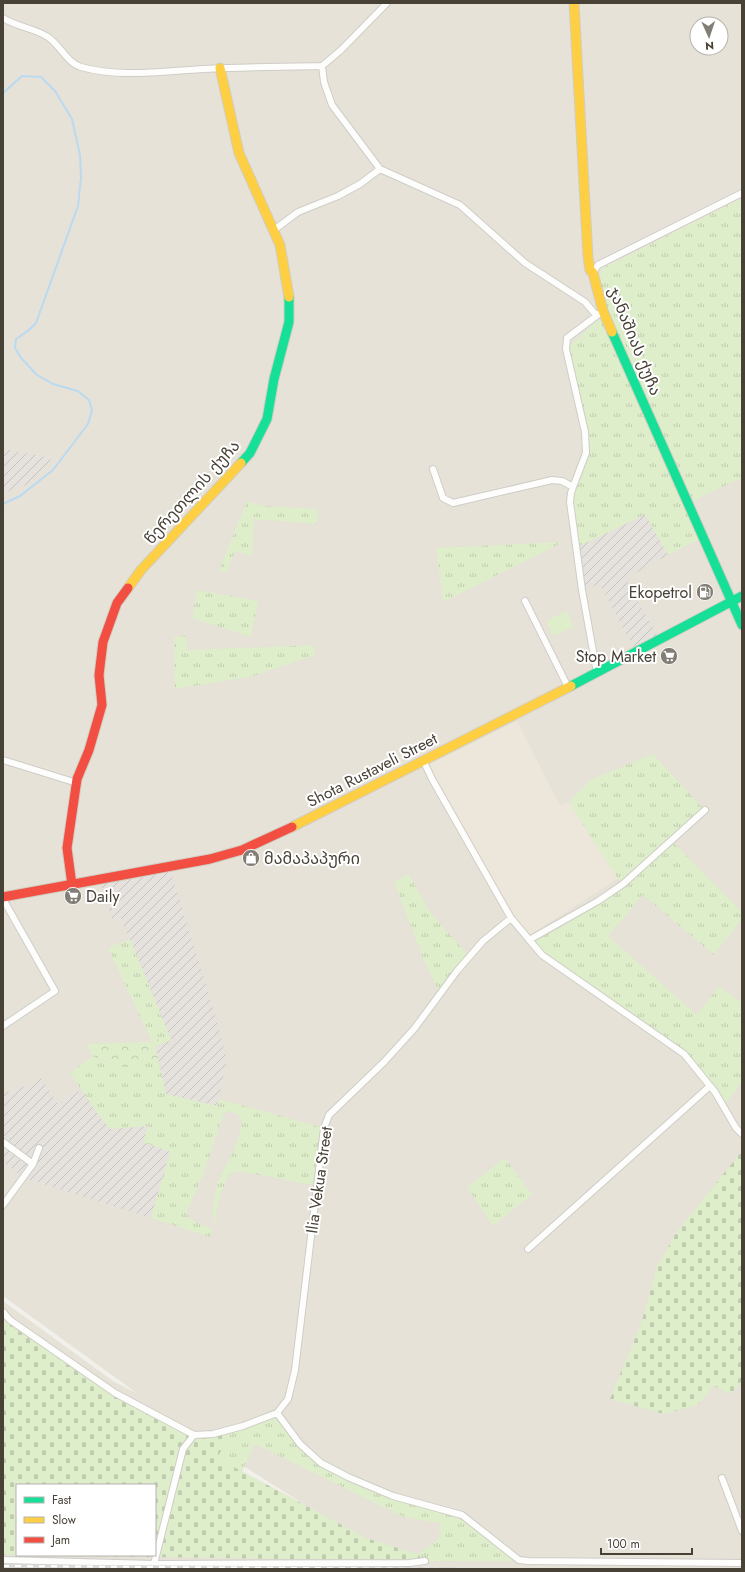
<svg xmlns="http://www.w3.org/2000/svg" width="745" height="1572" font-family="Jost,'Noto Sans Georgian',sans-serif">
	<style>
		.residential { fill: #e6e2d8; fill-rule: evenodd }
		.industrial { fill: url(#industrial-furrows) }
		.education { fill: #ece7da }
		.grass { fill: url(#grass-tufts) }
		.forest { fill: url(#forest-crowns) }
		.cemetery { fill: url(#cemetery-stones); fill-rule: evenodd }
		.green { fill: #deedca }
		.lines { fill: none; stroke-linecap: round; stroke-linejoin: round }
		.stream { stroke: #b9daf1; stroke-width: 2 }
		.street-casing { stroke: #cfcdc8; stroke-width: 8 }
		.fast-casing { stroke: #d1cdc1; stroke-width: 11 }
		.slow-casing { stroke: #d1cdc1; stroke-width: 11 }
		.jam-casing { stroke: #d1cdc1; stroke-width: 11 }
		.street { stroke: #fdfdfc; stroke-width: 6 }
		.fast { stroke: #16e098; stroke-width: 9 }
		.slow { stroke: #ffcf43; stroke-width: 9 }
		.jam { stroke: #f24e42; stroke-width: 9 }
		.rail-casing { stroke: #d9d9d8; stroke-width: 3.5 }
		.rail { stroke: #fff; stroke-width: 2; stroke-dasharray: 6; stroke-linecap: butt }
		.labels { text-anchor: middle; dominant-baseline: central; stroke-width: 4; stroke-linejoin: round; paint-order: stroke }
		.street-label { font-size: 16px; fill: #484136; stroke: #fff }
		.poi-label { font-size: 16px; fill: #484136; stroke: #fff; text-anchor: end }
	</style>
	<defs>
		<pattern id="industrial-furrows" width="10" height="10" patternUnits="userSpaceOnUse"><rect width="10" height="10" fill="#e5e1dc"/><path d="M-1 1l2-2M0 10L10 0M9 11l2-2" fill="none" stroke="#c6c2bd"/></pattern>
		<pattern id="grass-tufts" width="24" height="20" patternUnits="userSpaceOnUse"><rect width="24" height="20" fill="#deedca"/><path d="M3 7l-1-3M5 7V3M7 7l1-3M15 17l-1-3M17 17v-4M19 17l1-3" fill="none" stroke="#c0ccae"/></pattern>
		<pattern id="forest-crowns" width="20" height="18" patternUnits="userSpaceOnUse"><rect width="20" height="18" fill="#deedca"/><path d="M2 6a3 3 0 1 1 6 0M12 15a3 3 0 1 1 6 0" fill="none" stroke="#c0ccae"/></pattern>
		<pattern id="cemetery-stones" width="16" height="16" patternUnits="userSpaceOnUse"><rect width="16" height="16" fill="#deedca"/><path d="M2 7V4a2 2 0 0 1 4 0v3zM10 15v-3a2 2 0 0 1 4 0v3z" fill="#c0ccae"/></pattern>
	</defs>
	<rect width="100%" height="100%" fill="#f1f0eb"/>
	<path class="residential" d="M 3,3 L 742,3 L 742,1569 L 3,1569 L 3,1301 L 113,1381 L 138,1394 L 3,1296 ZM 697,24 L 721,24 L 721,48 L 697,48 ZM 221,1452 L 307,1506 L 217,1458 ZM 17,1485 L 155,1485 L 155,1555 L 17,1555 Z"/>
	<path class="industrial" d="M 3,449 L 51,458 L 49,464 L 26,485 L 3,493 Z
		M 645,514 L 668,555 L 625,579 L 657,635 L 633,647 L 600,584 L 582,590 L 577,547 Z
		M 169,867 L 208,991 L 227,1059 L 217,1106 L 166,1094 L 155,1047 L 171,1040 L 121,918 L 113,921 L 99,880 Z
		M 41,1078 L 58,1104 L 81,1090 L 110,1129 L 149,1126 L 170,1152 L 151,1218 L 24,1178 L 3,1162 L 3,1095 L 22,1083 L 24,1088 Z"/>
	<path class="education" d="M 517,721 L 560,806 L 569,802 L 618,878 L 530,935 L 513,917 L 436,780 L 429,764 Z"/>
	<path class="grass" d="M 742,198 L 742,478 L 688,503 L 703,537 L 668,555 L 645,515 L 577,547 L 570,502 L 586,453 L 566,349 L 606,313 L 599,276 L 603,268 Z
		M 247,501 L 263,506 L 318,509 L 317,524 L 254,519 L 253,556 L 235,551 L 227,572 L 219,570 Z
		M 563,542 L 443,602 L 436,548 Z
		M 197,590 L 258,601 L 251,637 L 192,618 Z
		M 186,636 L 188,650 L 314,645 L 315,655 L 250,677 L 175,689 L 174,637 Z
		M 653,754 L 705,810 L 672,841 L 742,912 L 742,919 L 714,955 L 643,895 L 608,936 L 697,1015 L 719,986 L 742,1003 L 742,1082 L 723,1106 L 684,1054 L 542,955 L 529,940 L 622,884 L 616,876 L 569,802 L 592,779 Z
		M 409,874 L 429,911 L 469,956 L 440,994 L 423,958 L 394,882 Z
		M 130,939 L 169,1035 L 152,1042 L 108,948 Z
		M 93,1056 L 104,1062 L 134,1064 L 142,1060 L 158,1058 L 166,1094 L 217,1106 L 219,1099 L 324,1128 L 318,1186 L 238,1171 C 236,1172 232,1173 230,1175 C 221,1185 217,1211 214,1224 L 212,1212 L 217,1184 L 234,1149 L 240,1133 L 242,1120 L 238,1114 L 228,1111 L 224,1114 L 220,1125 L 203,1175 L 187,1211 L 188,1217 L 198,1223 L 212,1229 L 210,1237 L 151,1218 L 170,1152 L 143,1142 L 148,1126 L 110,1129 L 97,1113 L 70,1073 Z
		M 505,1158 L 532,1194 L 493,1226 L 467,1187 Z
		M 277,1413 L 300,1444 L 321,1463 L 380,1491 L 462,1515 L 513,1556 L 528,1561 L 425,1561 L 417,1554 L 438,1540 L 441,1523 L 404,1517 L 255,1444 L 242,1472 L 217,1458 L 234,1428 Z"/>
	<path class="forest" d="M 169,1035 L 171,1040 L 155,1047 L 158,1058 L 142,1060 L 134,1064 L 119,1067 L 93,1056 L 86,1044 L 152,1042 Z"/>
	<path class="cemetery" d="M 742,1151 L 742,1380 L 732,1394 L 714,1386 L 697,1405 L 664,1414 L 610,1399 L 641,1324 L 657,1267 L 676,1233 Z
		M 3,1310 L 10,1320 L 115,1393 L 194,1435 L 234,1428 L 217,1458 L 366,1538 L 417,1554 L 425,1561 L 3,1555 ZM 17,1485 L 155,1485 L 155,1555 L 17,1555 Z"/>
	<path class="green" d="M 567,611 L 574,627 L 553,636 L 546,621 Z"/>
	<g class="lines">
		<path class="stream" d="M 3,93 L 22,76 L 41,77 L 55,91 L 72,119 L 80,155 L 81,177 L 78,206 L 36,323 L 29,330 L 16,339 L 15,348 L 21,358 L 37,375 L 53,384 L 78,391 L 89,400 L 92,410 L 88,424 L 53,470 L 20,496 L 3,504"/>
		<defs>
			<path id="street" d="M 3,18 C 17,27 34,28 48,37 C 60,45 67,63 81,67 C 120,78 164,71 204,69 C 244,67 283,67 322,66 L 341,50 L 387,3
				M 322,66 L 324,82 L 332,105 L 380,169 L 460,205 L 525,263 L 585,302 L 596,315
				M 274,230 L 298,212 L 338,196 L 360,184 L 380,169
				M 593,273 L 598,265 L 742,193
				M 433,469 L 443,498 L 453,503 L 552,480 L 562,481 L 573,487
				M 525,601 L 568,687
				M 597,673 L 582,590 L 570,502 L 571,493 L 573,487 L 586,453 L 585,432 L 566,349 L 567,338 L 603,311
				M 3,760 L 77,783
				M 423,760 L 432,779 L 511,918 L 542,955 L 684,1054 L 715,1092 L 736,1128 L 742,1134
				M 3,899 L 55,991 L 3,1026
				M 529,940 L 598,901 L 623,884 L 705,810
				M 3,1142 L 33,1164
				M 3,1205 L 33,1164 L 39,1148
				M 528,1249 L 710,1086
				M 3,1312 L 10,1320 L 115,1393 L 194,1435 L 213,1434 L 243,1426 L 277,1413
				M 277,1413 L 288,1399 L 295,1370 L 324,1128 L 329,1115 L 384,1062 L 414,1029 L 457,971 L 483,941 L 511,918
				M 277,1413 L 300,1444 L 321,1463 L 348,1477 L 393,1496 L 462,1515 L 519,1560 L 528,1561 L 742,1563
				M 722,1478 L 742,1531
				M 3,1560 L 154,1564 L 409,1563 L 425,1561
				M 154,1564 L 183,1449 L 194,1435"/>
			<path id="fast" d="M 612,332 L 742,625
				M 241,463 L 250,453 L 267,419 L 274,379 L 289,322 L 289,297
				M 571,686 L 742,596"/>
			<path id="slow" d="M 574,3 L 588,257 L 590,270 L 593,273 L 603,311 L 612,332
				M 220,68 L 239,153 L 280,245 L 289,297
				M 128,588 L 141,570 L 241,463
				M 292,827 L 571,686"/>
			<path id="jam" d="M 72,885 L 67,848 L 77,779 L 89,750 L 102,705 L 99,675 L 103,642 L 117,603 L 128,588
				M 3,897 L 210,859 L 242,850 L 292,827"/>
		</defs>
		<use href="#street" class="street-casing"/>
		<use href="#fast" class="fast-casing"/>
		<use href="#slow" class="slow-casing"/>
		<use href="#jam" class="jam-casing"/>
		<use href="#street" class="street"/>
		<use href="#fast" class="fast"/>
		<use href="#slow" class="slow"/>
		<use href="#jam" class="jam"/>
		<defs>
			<path id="rail" d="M 3,1566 L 455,1569"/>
		</defs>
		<use href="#rail" class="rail-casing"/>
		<use href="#rail" class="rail"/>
	</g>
	<defs>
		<symbol id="fuel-disc" viewBox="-11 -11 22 22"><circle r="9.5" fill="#837e75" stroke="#fff"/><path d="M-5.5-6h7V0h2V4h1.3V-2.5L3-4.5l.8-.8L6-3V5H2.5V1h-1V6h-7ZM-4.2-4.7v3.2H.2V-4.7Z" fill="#fff"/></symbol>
		<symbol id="supermarket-disc" viewBox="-11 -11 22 22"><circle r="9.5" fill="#837e75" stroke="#fff"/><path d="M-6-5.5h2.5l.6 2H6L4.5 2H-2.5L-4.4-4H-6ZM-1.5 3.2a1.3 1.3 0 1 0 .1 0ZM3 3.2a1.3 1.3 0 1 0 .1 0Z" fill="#fff"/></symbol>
		<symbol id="shop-disc" viewBox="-11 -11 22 22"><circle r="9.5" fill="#837e75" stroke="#fff"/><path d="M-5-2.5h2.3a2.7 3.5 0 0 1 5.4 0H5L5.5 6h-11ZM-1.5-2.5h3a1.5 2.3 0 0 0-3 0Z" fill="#fff"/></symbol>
	</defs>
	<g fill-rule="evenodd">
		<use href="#fuel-disc" x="695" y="582" width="20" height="20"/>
		<use href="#supermarket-disc" x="659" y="646" width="20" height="20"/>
		<use href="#shop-disc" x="241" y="848" width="20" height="20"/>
		<use href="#supermarket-disc" x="63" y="886" width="20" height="20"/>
	</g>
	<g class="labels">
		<g class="street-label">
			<text transform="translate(635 341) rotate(68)">ჯანაშიას ქუჩა</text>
			<text transform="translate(192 492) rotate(-48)">წერეთლის ქუჩა</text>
			<text transform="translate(372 770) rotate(-27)">Shota Rustaveli Street</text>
			<text transform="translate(319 1180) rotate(-82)">Ilia Vekua Street</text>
		</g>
		<g class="poi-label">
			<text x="692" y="592">Ekopetrol</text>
			<text x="656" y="656">Stop Market</text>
			<text x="264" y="858" text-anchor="start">მამაპაპური</text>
			<text x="86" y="896" text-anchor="start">Daily</text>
		</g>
	</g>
	<rect width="745" height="1572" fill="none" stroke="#484136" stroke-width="8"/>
	<rect x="16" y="1484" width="140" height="72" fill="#ffffff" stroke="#b6b3af"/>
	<rect x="24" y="1497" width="20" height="6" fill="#16e098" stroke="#b6b3af"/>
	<text x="52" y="1504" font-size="12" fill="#484136">Fast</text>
	<rect x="24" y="1517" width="20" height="6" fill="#ffcf43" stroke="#b6b3af"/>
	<text x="52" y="1524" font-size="12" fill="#484136">Slow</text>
	<rect x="24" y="1537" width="20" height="6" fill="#f24e42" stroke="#b6b3af"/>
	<text x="52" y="1544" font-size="12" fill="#484136">Jam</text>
	<g transform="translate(709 36) rotate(177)"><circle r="19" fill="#ffffff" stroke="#b6b3af"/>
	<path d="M0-3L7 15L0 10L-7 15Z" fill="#837e75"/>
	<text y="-6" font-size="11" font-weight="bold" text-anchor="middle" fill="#484136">N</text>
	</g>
	<path d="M601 1548v6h91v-6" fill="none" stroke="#484136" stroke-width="2"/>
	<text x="607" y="1548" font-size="12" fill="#484136" stroke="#ffffff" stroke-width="3" paint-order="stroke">100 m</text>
</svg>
